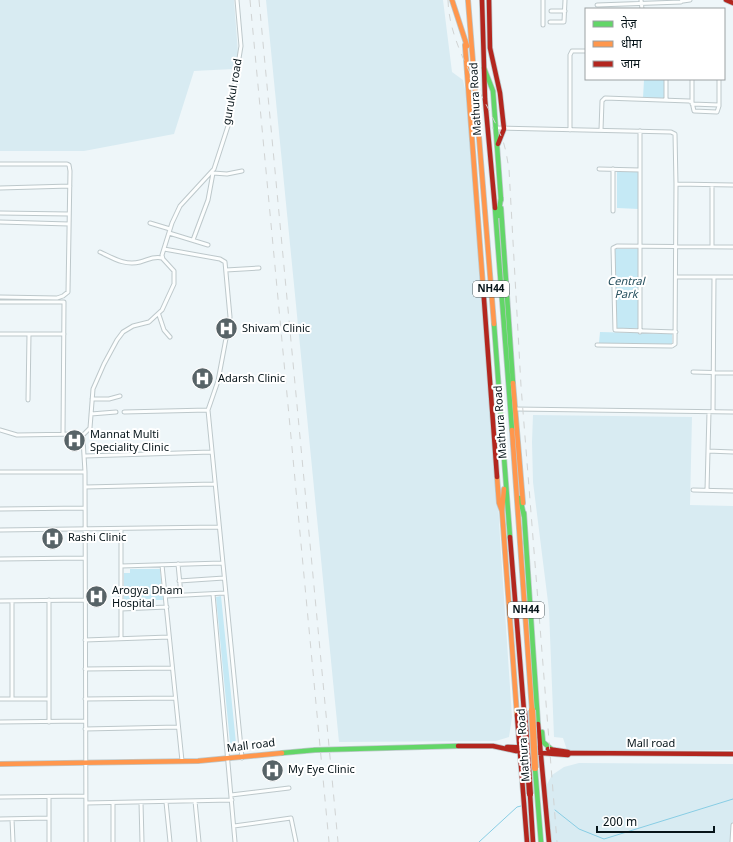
<svg xmlns="http://www.w3.org/2000/svg" width="733" height="842" font-family="Georgia,'Noto Sans Devanagari',serif">
	<style>
		.built { fill: #d8ebf2 }
		.green { fill: #c5e9f5 }
		.lines { fill: none; stroke-linecap: round; stroke-linejoin: round }
		.stream { stroke: #88cde4; stroke-width: 1 }
		.street-casing { stroke: #bdc8cb; stroke-width: 5 }
		.fast-casing { stroke: #bdc8cb; stroke-width: 6 }
		.slow-casing { stroke: #bdc8cb; stroke-width: 6 }
		.jam-casing { stroke: #bdc8cb; stroke-width: 6 }
		.street { stroke: #fcfefe; stroke-width: 3 }
		.fast { stroke: #63d668; stroke-width: 4.5 }
		.slow { stroke: #ff974d; stroke-width: 4.5 }
		.jam { stroke: #b3261e; stroke-width: 4.5 }
		.rail { stroke: #d1d4d4; stroke-width: 1; stroke-dasharray: 7 7; stroke-linecap: butt }
		.slow-bridge-casing { stroke: #bdc8cb; stroke-width: 8; stroke-linecap: butt }
		.jam-bridge-casing { stroke: #bdc8cb; stroke-width: 8; stroke-linecap: butt }
		.slow-bridge { stroke: #ff974d; stroke-width: 6 }
		.jam-bridge { stroke: #b3261e; stroke-width: 6 }
		.labels { text-anchor: middle; dominant-baseline: central; stroke-width: 4; stroke-linejoin: round; paint-order: stroke }
		.shield { fill: #fff; stroke: #515a5e; stroke-width: 1 }
		.shield-label { font-size: 10px; font-weight: bold; fill: #061419 }
		.street-label { font-size: 11px; fill: #061419; stroke: #fff }
		.park-label { font-size: 11px; font-style: italic; fill: #254f5d; stroke: #fff }
		.poi-label { font-size: 11px; fill: #061419; stroke: #fff; text-anchor: start }
	</style>
	<rect width="100%" height="100%" fill="#eef6f9"/>
	<path class="built" d="M 0,0 L 234,0 L 238,53 L 233,69 L 194,71 L 174,134 L 84,151 L 0,151 Z
		M 266,0 L 443,0 L 452,72 L 463,80 L 470,111 L 489,324 L 500,538 L 512,717 L 509,737 L 496,741 L 339,742 Z
		M 533,415 L 692,417 L 690,505 L 733,506 L 733,750 L 567,750 L 563,738 L 554,737 L 549,610 L 533,482 L 532,442 Z
		M 579,763 L 733,764 L 733,842 L 548,842 L 544,790 L 552,775 L 564,767 Z"/>
	<path class="green" d="M 644,80 L 664,80 L 664,98 L 643,98 Z
		M 617,171 L 638,171 L 639,209 L 617,208 Z
		M 615,249 L 638,249 L 638,328 L 616,329 Z
		M 600,332 L 672,334 L 672,344 L 599,343 Z
		M 130,569 L 160,569 L 163,600 L 156,600 L 156,605 L 124,606 L 124,573 L 130,573 Z
		M 221,596 L 237,753 L 231,753 L 216,597 Z"/>
	<g class="lines">
		<path class="stream" d="M 555,810 L 579,829 L 604,839 L 733,799
			M 479,842 L 517,807 L 521,806"/>
		<defs>
			<path id="street" d="M 641,0 L 642,9
				M 683,1 L 690,0
				M 597,5 L 681,2 L 682,0
				M 551,11 L 565,11
				M 550,22 L 564,22 L 565,0
				M 543,25 L 543,0
				M 666,79 L 666,100
				M 692,102 L 692,79
				M 692,104 L 719,105
				M 495,128 L 671,132 L 675,134 L 676,184 L 675,344 L 672,346 L 597,345
				M 570,130 L 570,55 L 572,51 L 586,51
				M 601,130 L 602,101 L 605,98 L 689,101 L 692,102 L 694,111 L 717,112 L 719,106 L 719,79
				M 0,164 L 67,164 L 69,165 L 70,171 L 68,292 L 63,296 L 57,298 L 0,297
				M 599,169 L 640,170
				M 213,173 L 227,174 L 242,171
				M 676,184 L 733,185
				M 0,188 L 70,186
				M 613,211 L 613,169
				M 0,213 L 69,214
				M 0,222 L 69,224
				M 150,223 L 170,229
				M 169,233 L 208,245
				M 193,240 L 208,200 L 213,173
				M 712,247 L 712,185
				M 164,249 L 220,259 L 225,262 L 230,317 L 218,381 L 208,410 L 242,758
				M 100,252 C 113,258 125,266 140,262 C 148,260 153,256 162,258
				M 226,270 L 259,268
				M 676,277 L 733,277
				M 0,302 L 64,302 L 63,434
				M 159,315 L 164,330 L 170,337
				M 640,332 L 640,131
				M 676,332 L 615,330 L 613,248 L 617,246 L 733,247
				M 0,334 L 64,334
				M 693,372 L 733,373
				M 92,399 L 109,399 L 120,396
				M 28,400 L 29,334
				M 515,409 L 733,412
				M 124,412 L 208,410
				M 713,412 L 714,277
				M 91,414 L 116,412
				M 0,430 L 17,435 L 78,434 L 82,436 L 83,439 L 85,472 L 86,842
				M 82,436 L 90,428 L 93,389 L 104,364 L 117,340 L 123,332 L 133,326 L 149,322 L 162,310 L 174,284 L 174,271 L 163,259 L 162,255 L 172,223 L 180,206 L 214,169 L 228,126 L 241,46 L 237,0
				M 708,451 L 733,452
				M 85,456 L 211,452
				M 0,472 L 85,472
				M 85,487 L 214,484
				M 693,490 L 733,491
				M 707,490 L 709,412
				M 0,509 L 85,508
				M 0,530 L 219,527
				M 0,559 L 85,558
				M 178,564 L 181,595
				M 162,565 L 182,761
				M 121,566 L 222,563
				M 179,581 L 224,578
				M 213,594 L 235,842
				M 166,596 L 225,593
				M 49,600 L 49,722
				M 0,601 L 85,600
				M 12,601 L 12,699
				M 121,609 L 167,607
				M 121,638 L 121,529
				M 85,640 L 169,637
				M 85,669 L 172,668
				M 0,699 L 49,699
				M 85,699 L 175,698
				M 0,722 L 85,721
				M 85,729 L 178,727
				M 231,795 L 289,788
				M 0,797 L 85,796
				M 195,801 L 199,842
				M 141,802 L 142,842
				M 166,802 L 170,842
				M 86,803 L 232,800
				M 113,803 L 113,842
				M 0,819 L 49,818
				M 12,819 L 13,842
				M 234,826 L 291,818 L 296,842
				M 49,842 L 49,797
				M 732,842 L 733,825"/>
			<path id="fast" d="M 484,68 L 493,91 L 501,200
				M 495,208 L 512,430
				M 501,208 L 513,383
				M 498,216 L 501,198
				M 494,324 L 510,537
				M 520,498 L 524,516
				M 524,513 L 538,724
				M 542,732 L 543,742 L 551,749
				M 282,753 L 315,750 L 458,746
				M 535,768 L 541,842"/>
			<path id="slow" d="M 452,0 L 467,46
				M 468,0 L 494,324
				M 465,45 L 483,286
				M 513,383 L 523,503
				M 512,430 L 532,710
				M 497,477 L 499,503 L 502,511 L 517,715
				M 502,511 L 504,489
				M 0,764 L 198,761 L 282,753"/>
			<path id="jam" d="M 482,0 L 485,99 L 495,208
				M 489,0 L 490,48 L 500,93 L 504,129 L 498,144
				M 726,0 L 733,3
				M 483,286 L 497,477
				M 510,537 L 524,711
				M 517,715 L 527,842
				M 538,724 L 549,842
				M 458,746 L 493,746 L 516,751 L 568,755 L 570,753 L 733,754
				M 507,747 L 537,748
				M 548,749 L 568,752
				M 530,794 L 533,842"/>
		</defs>
		<use href="#street" class="street-casing"/>
		<use href="#fast" class="fast-casing"/>
		<use href="#slow" class="slow-casing"/>
		<use href="#jam" class="jam-casing"/>
		<use href="#street" class="street"/>
		<use href="#fast" class="fast"/>
		<use href="#slow" class="slow"/>
		<use href="#jam" class="jam"/>
		<path class="rail" d="M 250,0 L 329,842
			M 259,0 L 338,842
			M 448,0 C 449,47 484,94 501,136 C 506,147 507,159 509,169 L 521,386 L 557,842"/>
		<defs>
			<path id="slow-bridge" d="M 532,710 L 535,768"/>
			<path id="jam-bridge" d="M 524,711 L 530,794"/>
		</defs>
		<use href="#slow-bridge" class="slow-bridge-casing"/>
		<use href="#jam-bridge" class="jam-bridge-casing"/>
		<use href="#slow-bridge" class="slow-bridge"/>
		<use href="#jam-bridge" class="jam-bridge"/>
	</g>
	<defs>
		<symbol id="hospital-disc" viewBox="-11 -11 22 22"><circle r="9.5" fill="#576367" stroke="#fff"/><path d="M-5-5h3v3.5h4V-5h3V5h-3V1.5h-4V5h-3Z" fill="#fff"/></symbol>
	</defs>
	<g fill-rule="evenodd">
		<use href="#hospital-disc" x="214" y="316" width="25" height="25"/>
		<use href="#hospital-disc" x="190" y="366" width="25" height="25"/>
		<use href="#hospital-disc" x="62" y="428" width="25" height="25"/>
		<use href="#hospital-disc" x="40" y="526" width="25" height="25"/>
		<use href="#hospital-disc" x="84" y="584" width="25" height="25"/>
		<use href="#hospital-disc" x="260" y="758" width="25" height="25"/>
	</g>
	<g class="labels">
		<g class="shield">
			<rect x="473" y="281" width="36" height="16" rx="3"/>
			<rect x="508" y="602" width="36" height="16" rx="3"/>
		</g>
		<g class="shield-label">
			<text x="491" y="289">NH44</text>
			<text x="526" y="610">NH44</text>
		</g>
		<g class="street-label">
			<text transform="translate(233 92) rotate(-80)">gurukul road</text>
			<text transform="translate(476 99) rotate(-93)">Mathura Road</text>
			<text transform="translate(501 422) rotate(-94)">Mathura Road</text>
			<text x="651" y="744">Mall road</text>
			<text transform="translate(524 745) rotate(-94)">Mathura Road</text>
			<text transform="translate(251 746) rotate(-7)">Mall road</text>
		</g>
		<g class="park-label">
			<text x="626" y="282">Central<tspan x="626" dy="13">Park</tspan></text>
		</g>
		<g class="poi-label">
			<text x="242" y="329">Shivam Clinic</text>
			<text x="218" y="379">Adarsh Clinic</text>
			<text x="90" y="435">Mannat Multi<tspan x="90" dy="13">Speciality Clinic</tspan></text>
			<text x="68" y="538">Rashi Clinic</text>
			<text x="112" y="591">Arogya Dham<tspan x="112" dy="13">Hospital</tspan></text>
			<text x="288" y="770">My Eye Clinic</text>
		</g>
	</g>
	<rect x="585" y="8" width="140" height="72" fill="#ffffff" stroke="#9ba1a3"/>
	<rect x="593" y="21" width="20" height="6" fill="#63d668" stroke="#9ba1a3"/>
	<text x="621" y="28" font-size="12" fill="#061419">तेज़</text>
	<rect x="593" y="41" width="20" height="6" fill="#ff974d" stroke="#9ba1a3"/>
	<text x="621" y="48" font-size="12" fill="#061419">धीमा</text>
	<rect x="593" y="61" width="20" height="6" fill="#b3261e" stroke="#9ba1a3"/>
	<text x="621" y="68" font-size="12" fill="#061419">जाम</text>
	<path d="M597 826v6h117v-6" fill="none" stroke="#061419" stroke-width="2"/>
	<text x="603" y="826" font-size="12" fill="#061419" stroke="#ffffff" stroke-width="3" paint-order="stroke">200 m</text>
</svg>
